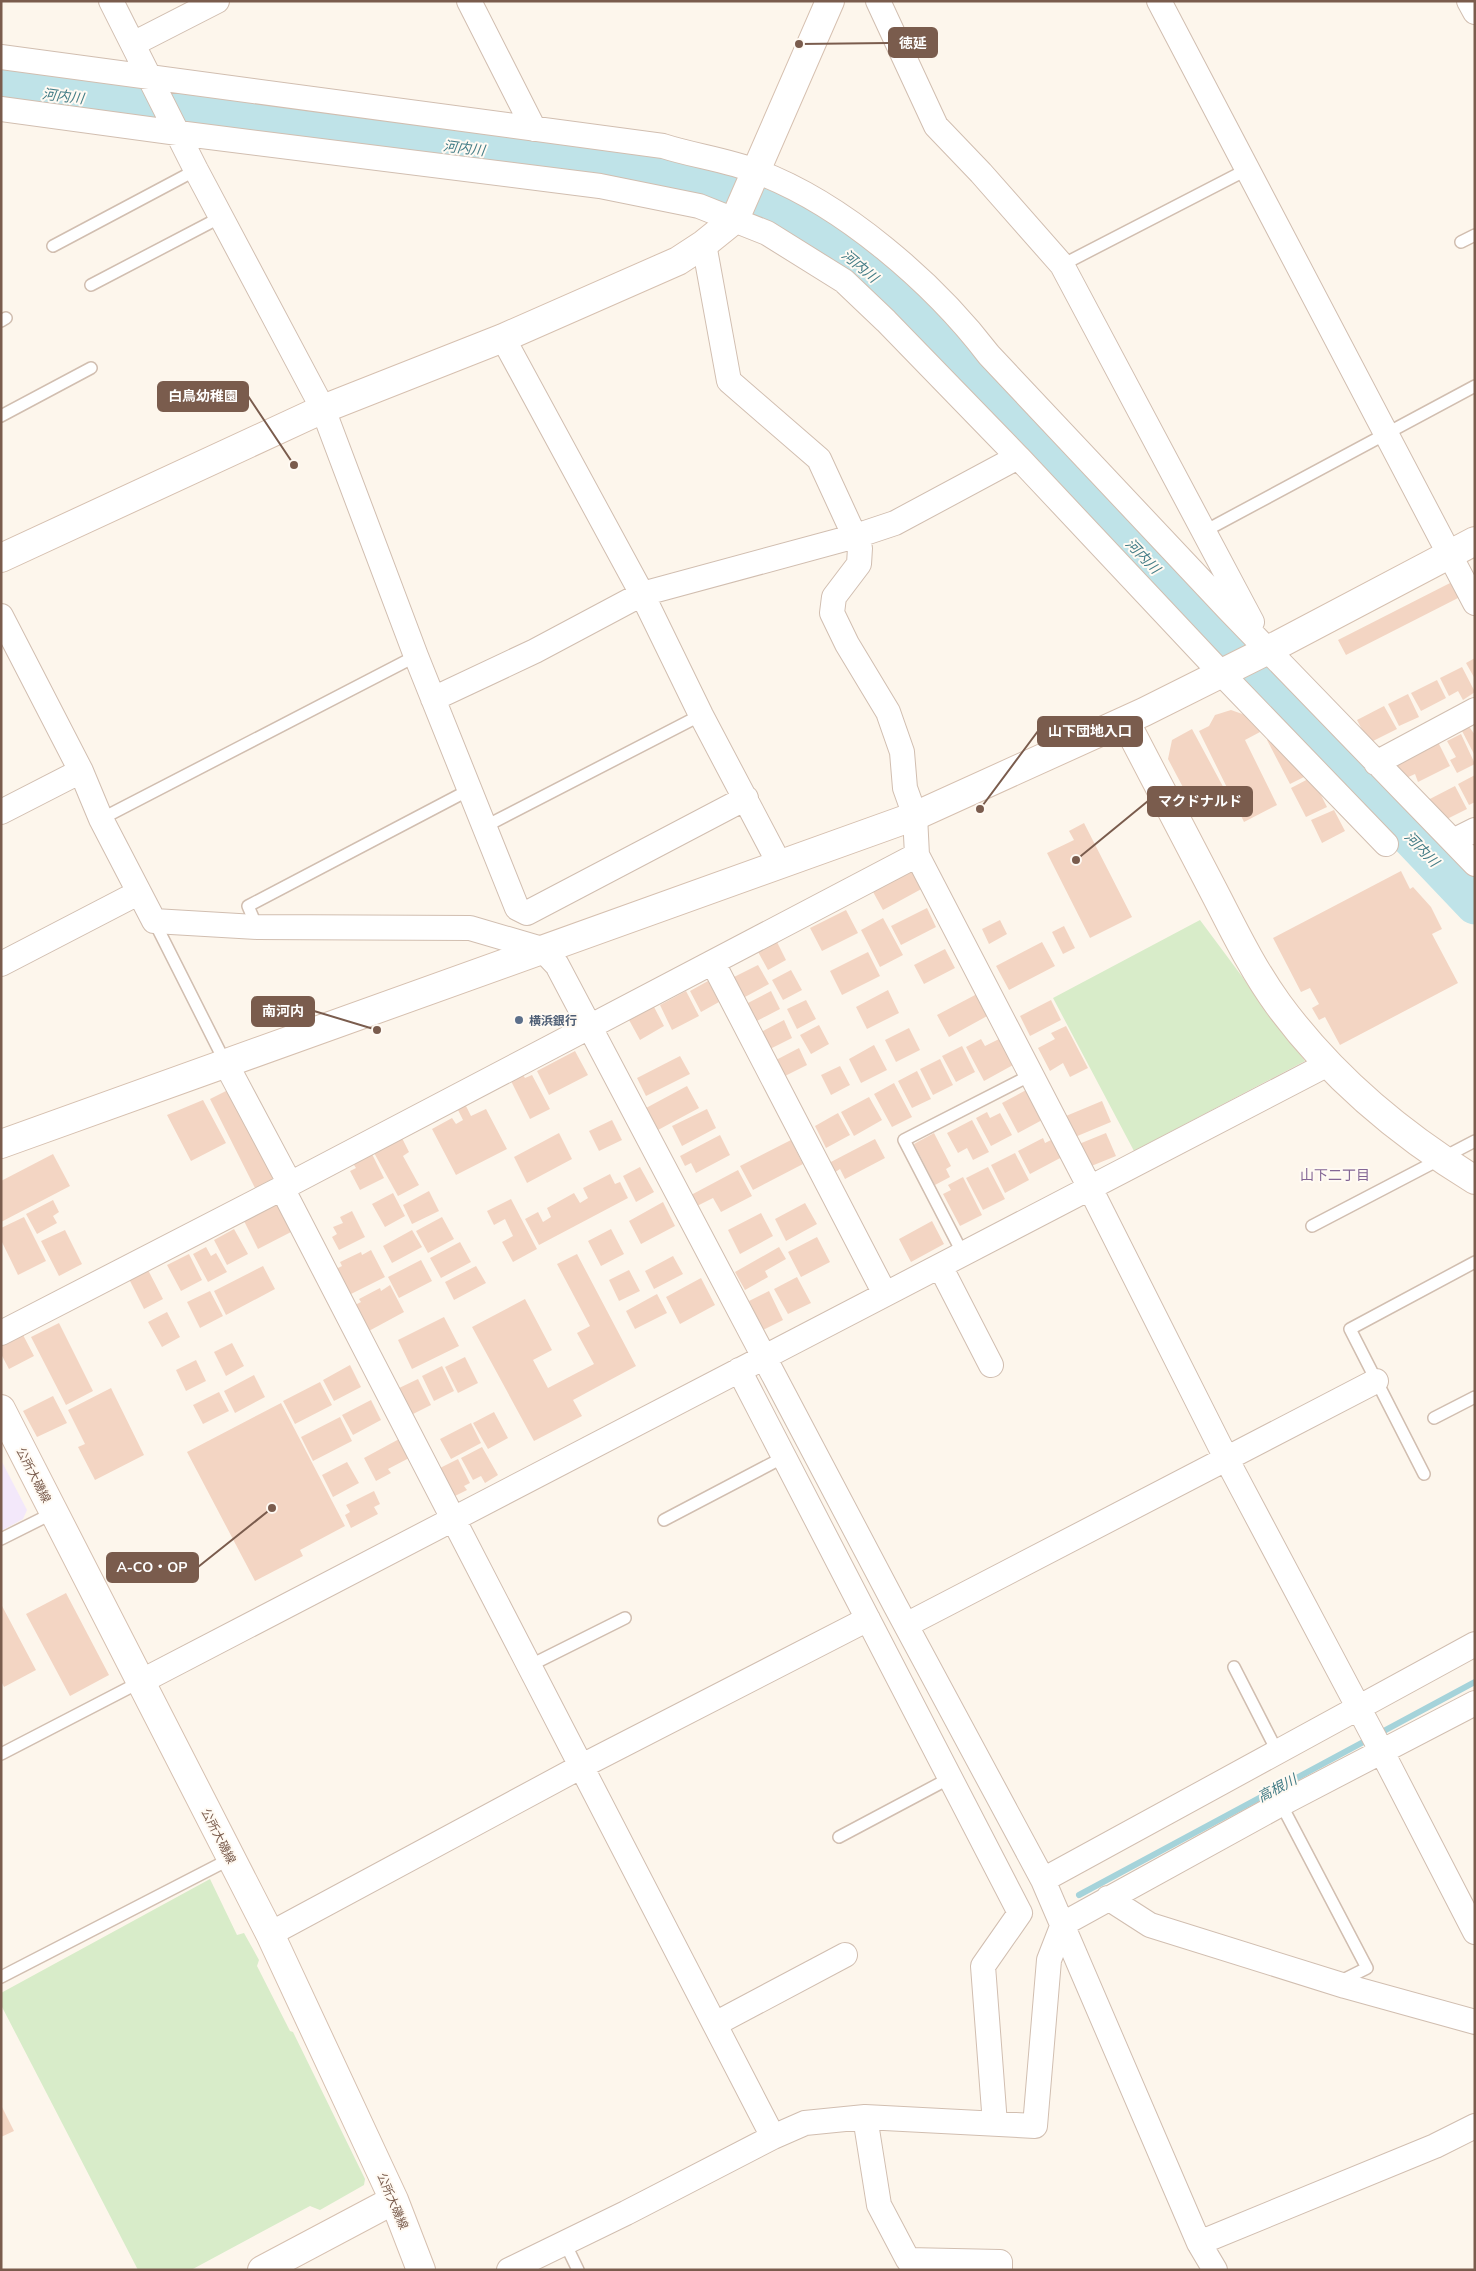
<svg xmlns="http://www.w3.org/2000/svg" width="1476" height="2271" font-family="Mulish,'Noto Sans JP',sans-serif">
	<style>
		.education { fill: #f3e8fa }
		.green { fill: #d8ecc9 }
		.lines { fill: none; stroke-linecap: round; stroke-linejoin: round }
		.stream { stroke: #a5d3da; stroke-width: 6 }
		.river { stroke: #bfe3e8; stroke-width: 39 }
		.building { fill: #f3d5c3 }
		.lane-casing { stroke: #d1beb0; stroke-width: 14 }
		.street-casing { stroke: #d1beb0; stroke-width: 26 }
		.secondary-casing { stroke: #d6c0b0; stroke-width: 30 }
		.lane { stroke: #fff; stroke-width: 11 }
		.street { stroke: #fff; stroke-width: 24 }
		.secondary { stroke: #fff; stroke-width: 28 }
		.service-dot { fill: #5c6f8a; stroke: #fffaf3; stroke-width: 2 }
		.labels { text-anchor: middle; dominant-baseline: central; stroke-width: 4; stroke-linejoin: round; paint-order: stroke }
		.service-label { font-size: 12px; font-weight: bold; fill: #4e5e75; stroke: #fffaf3; text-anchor: start }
		.street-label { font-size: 12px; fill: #7a5c4d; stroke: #fffaf3 }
		.water-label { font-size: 14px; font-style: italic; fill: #437c86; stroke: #fffaf3 }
		.neighbourhood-label { font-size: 14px; fill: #846695; stroke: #fffaf3 }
		.leader { fill: none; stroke: #7a5c4d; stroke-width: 2 }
		.callout-dot { fill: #7a5c4d; stroke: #fffaf3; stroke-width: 2 }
		.callout { fill: #7a5c4d; stroke: #7a5c4d; stroke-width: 2 }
		.callout-label { font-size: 14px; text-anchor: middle; font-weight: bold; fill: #fff }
	</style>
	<rect width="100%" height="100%" fill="#fdf6ec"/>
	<path class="education" d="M 1,1460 L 27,1510 L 23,1519 L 1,1531 Z"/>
	<path class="green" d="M 1200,920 L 1305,1061 L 1134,1151 L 1053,998 Z
		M 210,1879 L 237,1935 L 244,1933 L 259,1960 L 257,1966 L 290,2031 L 293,2032 L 365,2179 L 364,2185 L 320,2210 L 310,2206 L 191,2270 L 138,2270 L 1,2005 L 1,1993 Z"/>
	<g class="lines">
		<path class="stream" d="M 1079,1895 L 1475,1682"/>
		<path class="river" d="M 1,88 L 655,173 L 720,192 L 779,215 L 816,233 L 857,259 L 910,311 L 1475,905"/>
	</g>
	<path class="building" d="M 1452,582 L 1460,597 L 1346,655 L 1338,640 Z
		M 1475,658 L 1475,679 L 1466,663 Z
		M 1462,667 L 1475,692 L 1463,700 L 1458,691 L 1449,696 L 1440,678 Z
		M 1437,680 L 1446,698 L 1421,711 L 1411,693 Z
		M 1408,694 L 1419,717 L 1399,726 L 1388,704 Z
		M 1384,706 L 1397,729 L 1369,743 L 1357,720 Z
		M 1231,710 L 1248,716 L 1256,724 L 1260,732 L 1245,740 L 1277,805 L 1244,822 L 1199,731 L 1209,726 L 1215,715 Z
		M 1468,725 L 1475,735 L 1475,756 L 1461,729 Z
		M 1192,729 L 1227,794 L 1195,810 L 1168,759 L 1172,740 Z
		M 1461,734 L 1475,764 L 1457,773 L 1450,760 L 1456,757 L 1447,741 Z
		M 1272,737 L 1308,775 L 1290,784 L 1267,740 Z
		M 1438,742 L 1450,766 L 1418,782 L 1415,774 L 1404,779 L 1396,763 Z
		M 1475,775 L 1475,802 L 1469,805 L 1458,784 Z
		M 1312,777 L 1327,807 L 1306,817 L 1291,788 Z
		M 1455,786 L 1467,809 L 1445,820 L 1426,801 Z
		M 1334,810 L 1345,831 L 1322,843 L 1311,820 Z
		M 1084,823 L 1132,917 L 1090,938 L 1047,853 L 1074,840 L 1069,831 Z
		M 915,867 L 925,887 L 883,910 L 872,890 Z
		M 1401,871 L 1410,889 L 1413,887 L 1431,907 L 1442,929 L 1432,934 L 1458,983 L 1340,1045 L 1325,1017 L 1319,1020 L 1312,1008 L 1319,1004 L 1310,988 L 1301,992 L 1273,938 Z
		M 927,908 L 936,927 L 901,945 L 891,926 Z
		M 846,910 L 858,933 L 822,951 L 810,928 Z
		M 883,918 L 903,955 L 880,967 L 861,930 Z
		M 1000,920 L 1007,934 L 989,944 L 982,929 Z
		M 1064,926 L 1075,948 L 1063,954 L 1052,932 Z
		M 776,940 L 786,960 L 768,970 L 757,950 Z
		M 1042,942 L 1055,966 L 1009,990 L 996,966 Z
		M 945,949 L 955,968 L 924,984 L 914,965 Z
		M 868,952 L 880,976 L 842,995 L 830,971 Z
		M 758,965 L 769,984 L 743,998 L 732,978 Z
		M 791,970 L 802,990 L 783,1000 L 772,980 Z
		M 708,981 L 719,1002 L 701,1012 L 690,991 Z
		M 888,990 L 899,1013 L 867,1029 L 856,1007 Z
		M 686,991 L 699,1016 L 672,1030 L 660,1005 Z
		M 771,991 L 780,1009 L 755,1022 L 746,1004 Z
		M 977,994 L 989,1015 L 949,1037 L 937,1015 Z
		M 806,1000 L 816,1019 L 797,1029 L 787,1009 Z
		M 1051,1000 L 1061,1020 L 1030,1036 L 1020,1016 Z
		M 654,1007 L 664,1026 L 640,1040 L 629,1020 Z
		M 784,1020 L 792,1038 L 768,1050 L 759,1033 Z
		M 819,1025 L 829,1044 L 811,1054 L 800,1035 Z
		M 1066,1026 L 1088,1068 L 1070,1077 L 1063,1063 L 1050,1071 L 1038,1048 L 1055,1039 L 1051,1033 Z
		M 909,1028 L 920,1050 L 896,1062 L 885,1040 Z
		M 981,1039 L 985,1046 L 999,1039 L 1013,1065 L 984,1081 L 966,1047 Z
		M 874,1045 L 887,1070 L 861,1083 L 849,1059 Z
		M 962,1046 L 975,1072 L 956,1082 L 942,1056 Z
		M 799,1048 L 807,1065 L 785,1076 L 776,1060 Z
		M 575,1051 L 588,1075 L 549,1095 L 537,1071 Z
		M 680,1056 L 690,1074 L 646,1096 L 637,1078 Z
		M 940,1059 L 953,1085 L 933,1095 L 920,1069 Z
		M 840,1066 L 850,1085 L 831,1095 L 821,1075 Z
		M 917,1071 L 931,1099 L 912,1108 L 898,1081 Z
		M 523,1075 L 525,1078 L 532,1075 L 550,1109 L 530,1119 L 511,1081 Z
		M 894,1083 L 912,1117 L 892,1127 L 874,1094 Z
		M 687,1086 L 699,1108 L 658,1130 L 646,1108 Z
		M 1028,1089 L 1044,1119 L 1018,1133 L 1002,1103 Z
		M 228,1090 L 274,1178 L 255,1188 L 210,1099 Z
		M 869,1097 L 882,1120 L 854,1136 L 841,1112 Z
		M 203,1100 L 226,1143 L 191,1161 L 167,1115 Z
		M 1102,1101 L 1111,1122 L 1075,1137 L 1066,1116 Z
		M 465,1104 L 471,1116 L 486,1109 L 507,1149 L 456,1175 L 432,1129 L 452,1118 L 456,1124 L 463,1120 L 457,1108 Z
		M 707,1109 L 716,1128 L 682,1146 L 672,1126 Z
		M 987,1112 L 990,1118 L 1000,1113 L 1012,1135 L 991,1146 L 976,1118 Z
		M 838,1113 L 850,1135 L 826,1148 L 815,1126 Z
		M 612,1120 L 622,1140 L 599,1151 L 589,1131 Z
		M 972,1120 L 989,1152 L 973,1160 L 967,1148 L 958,1153 L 947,1133 Z
		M 559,1133 L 572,1159 L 527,1183 L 514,1157 Z
		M 934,1133 L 951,1166 L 946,1169 L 950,1177 L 935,1185 L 914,1144 Z
		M 1106,1133 L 1116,1156 L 1089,1167 L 1079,1144 Z
		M 720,1135 L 730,1155 L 696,1173 L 691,1163 L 685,1166 L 680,1156 Z
		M 402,1138 L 409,1152 L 403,1156 L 419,1185 L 398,1196 L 373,1151 Z
		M 1043,1138 L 1045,1143 L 1055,1138 L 1064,1156 L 1030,1174 L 1018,1151 Z
		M 875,1139 L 885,1158 L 845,1179 L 840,1169 L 832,1174 L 827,1164 Z
		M 791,1140 L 803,1164 L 753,1190 L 740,1166 Z
		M 371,1152 L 384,1178 L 360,1190 L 350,1171 L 356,1168 L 352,1162 Z
		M 1015,1153 L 1029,1180 L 1005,1193 L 991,1165 Z
		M 53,1154 L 70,1186 L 1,1222 L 1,1181 Z
		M 640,1167 L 654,1192 L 636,1202 L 623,1176 Z
		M 988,1167 L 1005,1199 L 983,1210 L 966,1178 Z
		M 738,1170 L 752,1196 L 721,1212 L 713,1198 L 697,1206 L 691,1195 Z
		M 610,1174 L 615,1184 L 620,1182 L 628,1198 L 539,1245 L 525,1219 L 538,1212 L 543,1222 L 551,1217 L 547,1208 L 574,1193 L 580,1203 L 588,1198 L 583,1188 Z
		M 963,1177 L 982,1215 L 960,1226 L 943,1194 L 951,1190 L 948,1185 Z
		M 429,1191 L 439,1211 L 412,1224 L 403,1205 Z
		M 393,1193 L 405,1216 L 385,1227 L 372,1204 Z
		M 511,1199 L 537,1249 L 513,1262 L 502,1242 L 513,1236 L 505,1219 L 494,1225 L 487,1211 Z
		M 53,1200 L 59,1212 L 53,1216 L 57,1223 L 37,1234 L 26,1214 Z
		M 663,1202 L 675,1226 L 641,1244 L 629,1221 Z
		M 805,1203 L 817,1224 L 786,1241 L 775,1219 Z
		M 277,1204 L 291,1232 L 258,1249 L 244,1221 Z
		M 352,1211 L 365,1237 L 339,1250 L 332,1237 L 337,1234 L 333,1227 L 343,1223 L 340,1217 Z
		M 761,1213 L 773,1236 L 740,1254 L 728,1230 Z
		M 24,1217 L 46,1261 L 18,1275 L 1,1240 L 1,1228 Z
		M 442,1217 L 454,1239 L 428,1253 L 416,1231 Z
		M 932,1221 L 944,1244 L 911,1262 L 899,1239 Z
		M 234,1229 L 248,1254 L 227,1265 L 214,1240 Z
		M 611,1229 L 624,1254 L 601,1266 L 588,1241 Z
		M 65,1230 L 82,1264 L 59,1276 L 41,1241 Z
		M 412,1230 L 422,1247 L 392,1263 L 383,1246 Z
		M 817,1237 L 830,1262 L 801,1277 L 788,1252 Z
		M 460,1242 L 471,1262 L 441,1278 L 430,1258 Z
		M 206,1247 L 211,1256 L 216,1253 L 227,1272 L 208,1282 L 193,1254 Z
		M 779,1247 L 786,1259 L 765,1271 L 768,1277 L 745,1290 L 735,1272 Z
		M 371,1250 L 385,1277 L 347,1296 L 334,1270 L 342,1266 L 340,1262 L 361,1252 L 362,1255 Z
		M 189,1254 L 202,1280 L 181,1291 L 167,1265 Z
		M 577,1254 L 636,1366 L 573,1400 L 582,1416 L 534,1441 L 472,1327 L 525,1299 L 552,1350 L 533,1360 L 548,1388 L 594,1364 L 577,1333 L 590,1326 L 557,1264 Z
		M 673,1256 L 683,1274 L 654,1289 L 645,1271 Z
		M 421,1260 L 432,1281 L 399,1298 L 388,1277 Z
		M 263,1266 L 275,1289 L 226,1315 L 214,1291 Z
		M 476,1266 L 486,1283 L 454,1300 L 445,1282 Z
		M 148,1270 L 163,1299 L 144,1309 L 129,1279 Z
		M 629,1270 L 640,1291 L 619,1301 L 609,1280 Z
		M 797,1277 L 811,1303 L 788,1314 L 774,1289 Z
		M 701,1278 L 715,1305 L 680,1324 L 666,1297 Z
		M 390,1285 L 404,1312 L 367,1332 L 353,1306 L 361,1302 L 359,1299 L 380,1288 L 381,1291 Z
		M 210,1291 L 223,1316 L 200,1328 L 187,1302 Z
		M 769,1291 L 783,1320 L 763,1330 L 749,1301 Z
		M 657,1294 L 667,1313 L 635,1329 L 626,1311 Z
		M 167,1312 L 180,1337 L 162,1347 L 148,1322 Z
		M 444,1317 L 459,1346 L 412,1369 L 398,1340 Z
		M 59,1323 L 93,1391 L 66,1405 L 31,1337 Z
		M 22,1333 L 34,1356 L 9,1369 L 1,1354 L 1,1344 Z
		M 232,1343 L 244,1366 L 226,1376 L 214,1352 Z
		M 465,1357 L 478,1383 L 458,1393 L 445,1367 Z
		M 196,1360 L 206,1381 L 186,1391 L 176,1370 Z
		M 350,1365 L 361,1387 L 334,1401 L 323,1380 Z
		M 442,1366 L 454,1391 L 434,1401 L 422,1376 Z
		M 254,1375 L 265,1397 L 235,1413 L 224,1391 Z
		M 418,1379 L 431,1405 L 411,1415 L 397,1389 Z
		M 320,1382 L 332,1405 L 295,1424 L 283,1401 Z
		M 111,1388 L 144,1455 L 95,1480 L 78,1447 L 85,1444 L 68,1410 Z
		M 219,1392 L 229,1411 L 203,1424 L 193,1405 Z
		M 53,1396 L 67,1423 L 37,1437 L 23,1411 Z
		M 371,1400 L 381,1420 L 353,1435 L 342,1415 Z
		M 281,1403 L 345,1526 L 300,1550 L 303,1556 L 255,1581 L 187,1452 Z
		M 494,1412 L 508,1438 L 488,1449 L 473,1423 Z
		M 340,1417 L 352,1441 L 313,1461 L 301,1437 Z
		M 471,1423 L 481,1443 L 451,1459 L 440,1439 Z
		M 401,1438 L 411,1457 L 388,1469 L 391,1473 L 376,1481 L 364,1458 Z
		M 482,1447 L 498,1475 L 485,1483 L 481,1476 L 473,1480 L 461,1458 Z
		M 458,1459 L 470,1483 L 464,1486 L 467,1490 L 455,1496 L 440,1468 Z
		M 347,1462 L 359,1483 L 333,1497 L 322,1475 Z
		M 374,1491 L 380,1504 L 374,1507 L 378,1514 L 351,1528 L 345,1515 L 350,1512 L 346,1505 Z
		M 66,1593 L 109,1675 L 70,1696 L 26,1614 Z
		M 1,1604 L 36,1670 L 4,1687 L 1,1681 Z
		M 1,2105 L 14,2131 L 1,2137 Z"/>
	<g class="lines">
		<defs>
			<path id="lane" d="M 1461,242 L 1475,235
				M 53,246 L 196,170
				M 1062,265 L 1248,169
				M 91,285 L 221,217
				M 1,321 L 6,318
				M 1,416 L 91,368
				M 1203,532 L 1475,386
				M 101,819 L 416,656
				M 484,827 L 701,715
				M 154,921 L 225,1062
				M 257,927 L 248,906 L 469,790
				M 1312,1226 L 1475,1141
				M 963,1254 L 904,1140 L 1031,1075
				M 1434,1418 L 1475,1397
				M 1424,1474 L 1350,1329 L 1475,1262
				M 664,1520 L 784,1457
				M 1,1539 L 53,1513
				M 529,1666 L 625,1618
				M 1234,1667 L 1277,1751
				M 1,1754 L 142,1681
				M 1281,1804 L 1367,1968 L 1339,1982
				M 839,1837 L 950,1778
				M 1,1977 L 230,1859
				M 565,2243 L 578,2270"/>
			<path id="street" d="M 111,1 L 196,170 L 323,409 L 416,656 L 517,908 L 527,913 L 746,798
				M 469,1 L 534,129
				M 878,1 L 936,126 L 981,173 L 1062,265 L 1252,622
				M 1159,1 L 1475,603
				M 1469,1 L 1475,12
				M 133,44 L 217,1
				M 1,57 L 663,146 C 694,156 728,160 758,172 C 843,204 934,283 989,355 L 1229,610 L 1475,864
				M 1,109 L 178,133 L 600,186 L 699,206 L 767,233 L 844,281 L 886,321 L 1018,457
				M 704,244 L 729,381 L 819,459 L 860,548 L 859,564 L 834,597 L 832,613 L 847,644 L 888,712 L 902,752 L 905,788 L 915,816 L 917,855 L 1090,1188 L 1227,1460 L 1382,1752 L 1475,1932
				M 503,338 L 642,594 L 701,715 L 780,865
				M 1,616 L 81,771 L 101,819 L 154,921 L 257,927 L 470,928 L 542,949 L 557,965 L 895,1605 L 1043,1880 L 1199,2243 L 1215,2270
				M 433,699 L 535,651 L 642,594 L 856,536 L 895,523 L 1018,457 L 1221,673 L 1386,844
				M 1376,763 L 1475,710
				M 1,812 L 81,771
				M 1453,841 L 1475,830
				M 713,963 L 885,1294
				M 1,964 L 138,893
				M 225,1062 L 290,1184
				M 282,1188 L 773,2137 L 626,2213 L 509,2270
				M 940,1266 L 991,1365
				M 1,1333 L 290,1184 L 917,855
				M 739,1370 L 1020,1913 L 983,1966 L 995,2124
				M 906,1625 L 1376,1381
				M 142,1681 L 1328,1064
				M 1043,1880 L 1475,1644
				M 1108,1898 L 1150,1925 L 1345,1986 L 1475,2022
				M 270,1934 L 582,1766 L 868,1619
				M 715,2024 L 845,1955
				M 865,2117 L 879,2205 L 908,2260 L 1000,2262 L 1000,2270
				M 773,2137 L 805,2123 L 865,2117 L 1035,2126 L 1049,1960 L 1063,1924 L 1281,1804 L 1475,1703
				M 1199,2243 L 1435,2146 L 1475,2126"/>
			<path id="secondary" d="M 1,558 L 323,409 L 503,338 L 678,261 L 704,244 L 735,219 L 830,1
				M 1125,721 C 1154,776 1182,831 1211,886 C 1232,926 1251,967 1278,1004 C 1330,1075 1400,1134 1475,1180
				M 1,1144 L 915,816 L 1144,712 L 1268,650 L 1475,541
				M 1,1409 L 270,1934 L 394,2200 L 421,2270
				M 262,2270 L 394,2200"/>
		</defs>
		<use href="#lane" class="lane-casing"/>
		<use href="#street" class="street-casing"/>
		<use href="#secondary" class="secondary-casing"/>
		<use href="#lane" class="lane"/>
		<use href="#street" class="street"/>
		<use href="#secondary" class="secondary"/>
	</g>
	<circle class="service-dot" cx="519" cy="1020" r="5"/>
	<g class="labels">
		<g class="service-label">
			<text x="529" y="1020">横浜銀行</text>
		</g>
		<g class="street-label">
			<text transform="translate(34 1475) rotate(63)">公所大磯線</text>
			<text transform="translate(219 1836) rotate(63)">公所大磯線</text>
			<text transform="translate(393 2201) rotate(67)">公所大磯線</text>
		</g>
		<g class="water-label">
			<text transform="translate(63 96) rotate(7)">河内川</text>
			<text transform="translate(464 148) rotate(7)">河内川</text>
			<text transform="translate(860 266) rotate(40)">河内川</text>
			<text transform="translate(1143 556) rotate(46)">河内川</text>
			<text transform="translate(1422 849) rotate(46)">河内川</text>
			<text transform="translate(1277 1788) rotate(-28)">高根川</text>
		</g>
		<g class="neighbourhood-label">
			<text x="1335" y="1175">山下二丁目</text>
		</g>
	</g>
	<path class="leader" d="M799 44L889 43M294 465L248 396M980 809L1038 731M1076 860L1148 801M377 1030L314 1011M272 1508L198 1567"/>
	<g class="callout-dot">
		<circle cx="799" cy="44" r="5"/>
		<circle cx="294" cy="465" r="5"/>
		<circle cx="980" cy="809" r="5"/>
		<circle cx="1076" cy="860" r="5"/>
		<circle cx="377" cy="1030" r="5"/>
		<circle cx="272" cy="1508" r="5"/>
	</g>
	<g class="callout">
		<rect x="889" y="28" width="48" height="29" rx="5"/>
		<rect x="158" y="382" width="90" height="29" rx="5"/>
		<rect x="1038" y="717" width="104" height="29" rx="5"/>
		<rect x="1148" y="787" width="104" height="29" rx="5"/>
		<rect x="252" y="997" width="62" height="29" rx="5"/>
		<rect x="107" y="1553" width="91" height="29" rx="5"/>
	</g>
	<g class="callout-label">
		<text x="913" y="48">徳延</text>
		<text x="203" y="401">白鳥幼稚園</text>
		<text x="1090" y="736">山下団地入口</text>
		<text x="1200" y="806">マクドナルド</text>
		<text x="283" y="1016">南河内</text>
		<text x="152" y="1572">A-CO・OP</text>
	</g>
	<rect width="1476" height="2271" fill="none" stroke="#7a5c4d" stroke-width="5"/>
</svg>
